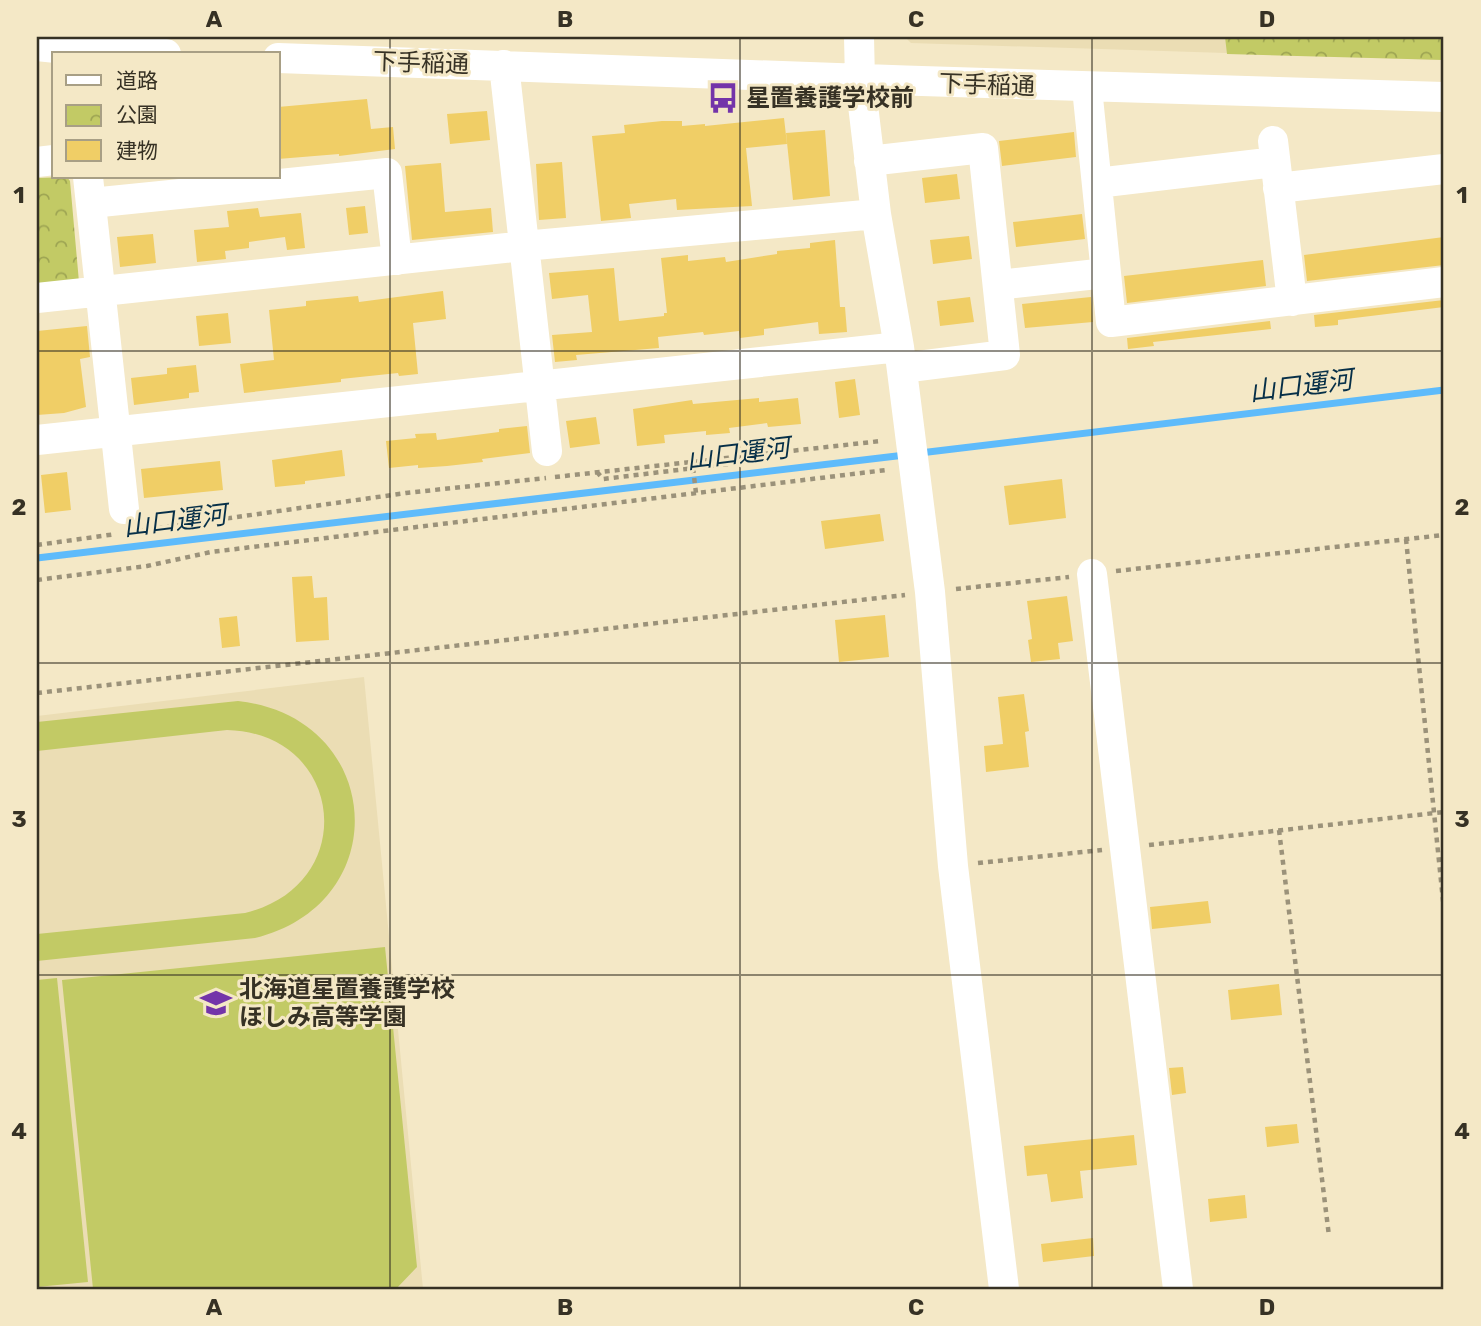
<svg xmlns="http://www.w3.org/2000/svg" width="1481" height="1326" font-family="Rubik,'Noto Sans JP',sans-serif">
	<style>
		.built { fill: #ebddb4 }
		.park { fill: url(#park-crowns) }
		.pitch { fill: #c2ca65 }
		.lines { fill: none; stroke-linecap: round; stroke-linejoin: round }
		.stream { stroke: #5ebbfb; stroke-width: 7 }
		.building { fill: #f0ce66 }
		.path { stroke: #9b927a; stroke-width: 4.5; stroke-dasharray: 5 5; stroke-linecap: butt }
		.minor { stroke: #fff; stroke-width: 30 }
		.grid { fill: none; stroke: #363124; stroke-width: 2; stroke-opacity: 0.55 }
		.labels { text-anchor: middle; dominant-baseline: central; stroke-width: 6; stroke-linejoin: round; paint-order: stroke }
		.street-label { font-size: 24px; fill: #363124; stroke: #f4e8c6 }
		.poi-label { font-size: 24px; font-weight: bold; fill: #363124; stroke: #f4e8c6; text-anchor: start }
		.water-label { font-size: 26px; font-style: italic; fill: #062f48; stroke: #f4e8c6 }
		.neatline { fill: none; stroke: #363124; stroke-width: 2.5 }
		.grid-label { font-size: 23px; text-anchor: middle; font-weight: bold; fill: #363124 }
	</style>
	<defs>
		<pattern id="park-crowns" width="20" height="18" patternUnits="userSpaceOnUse" patternTransform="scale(1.75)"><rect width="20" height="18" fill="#c2ca65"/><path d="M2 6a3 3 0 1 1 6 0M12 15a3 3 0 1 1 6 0" fill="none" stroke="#9ea553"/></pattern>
	</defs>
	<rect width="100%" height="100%" fill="#f4e8c6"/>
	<path class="built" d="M 905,37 L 1444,37 L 1444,60 L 911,43 Z
		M 364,677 L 423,1289 L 37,1289 L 37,716 Z"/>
	<path class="park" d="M 1225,37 L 1444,37 L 1444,60 L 1227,54 Z
		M 67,177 L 70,181 L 79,282 L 37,287 L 37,178 Z"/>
	<path class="pitch" d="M 238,701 C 384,717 397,903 255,938 L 37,961 L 37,934 L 245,913 C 361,885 345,733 227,730 L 37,751 L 37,722 Z
		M 385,947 L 417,1267 L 396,1289 L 93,1289 L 62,980 Z
		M 57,978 L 88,1282 L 37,1287 L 37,980 Z"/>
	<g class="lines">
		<path class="stream" d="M 920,453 L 1444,390
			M 37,558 L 905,455"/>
	</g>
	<path class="building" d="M 367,99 L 371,129 L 393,127 L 395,149 L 339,156 L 339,154 L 278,159 L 278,107 Z
		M 487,111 L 490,140 L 450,144 L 447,114 Z
		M 784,118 L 787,144 L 746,148 L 752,206 L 677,210 L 676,199 L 629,204 L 631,218 L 601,221 L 592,136 L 625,133 L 624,125 L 662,121 L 682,121 L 682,126 L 705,124 L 705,126 Z
		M 825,130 L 830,196 L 793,200 L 786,133 Z
		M 1074,132 L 1076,157 L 1002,166 L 999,141 Z
		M 562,162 L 566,218 L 539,220 L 536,164 Z
		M 441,163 L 445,212 L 491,208 L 493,232 L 412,240 L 405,166 Z
		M 957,174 L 960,199 L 925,203 L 922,178 Z
		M 365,206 L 368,233 L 349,235 L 346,208 Z
		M 258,208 L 260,217 L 301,213 L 305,248 L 287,250 L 285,237 L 249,242 L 249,248 L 225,251 L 226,259 L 197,262 L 194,230 L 229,227 L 227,211 Z
		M 1082,214 L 1085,239 L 1016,247 L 1013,222 Z
		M 153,234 L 156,263 L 120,267 L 117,237 Z
		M 969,236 L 972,259 L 933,264 L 930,240 Z
		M 1444,237 L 1444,265 L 1307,281 L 1304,255 Z
		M 835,240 L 840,307 L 845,307 L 847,332 L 819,334 L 818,322 L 764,329 L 764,335 L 740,338 L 739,331 L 704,335 L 703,332 L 658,337 L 659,348 L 576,355 L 577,360 L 555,362 L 552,335 L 592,332 L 588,295 L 552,299 L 549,273 L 614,268 L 619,321 L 664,316 L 664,313 L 667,313 L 661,258 L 688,255 L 688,261 L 725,257 L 726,262 L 777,254 L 777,251 L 810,248 L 810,243 Z
		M 1263,260 L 1266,286 L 1127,303 L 1124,276 Z
		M 443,291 L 446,319 L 413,323 L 418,374 L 399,376 L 398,373 L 341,379 L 341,382 L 244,393 L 240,364 L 274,360 L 269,310 L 306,306 L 306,301 L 358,296 L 359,302 Z
		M 970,297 L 974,322 L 940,326 L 937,301 Z
		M 1091,297 L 1093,322 L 1025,328 L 1022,304 Z
		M 1444,300 L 1444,307 L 1338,320 L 1338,325 L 1315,327 L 1314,315 Z
		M 228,313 L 231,343 L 199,346 L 196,316 Z
		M 1270,321 L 1271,329 L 1153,342 L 1154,346 L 1128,349 L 1127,338 Z
		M 87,326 L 90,357 L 80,359 L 86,407 L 64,413 L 37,415 L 37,331 Z
		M 196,365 L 199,392 L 189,393 L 189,398 L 134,405 L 131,378 L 167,374 L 167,368 Z
		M 855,379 L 860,415 L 839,418 L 835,382 Z
		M 759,398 L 759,402 L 798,398 L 801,424 L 768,427 L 767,423 L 729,428 L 730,433 L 706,435 L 706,431 L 664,435 L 665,443 L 637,446 L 633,409 L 692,400 L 693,404 Z
		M 596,417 L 600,444 L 570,448 L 566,421 Z
		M 527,426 L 530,453 L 482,459 L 483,462 L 447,466 L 418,468 L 418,465 L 389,468 L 386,441 L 416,438 L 415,434 L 436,433 L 437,440 L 499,432 L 499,429 Z
		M 342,450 L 345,476 L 305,481 L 305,484 L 275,487 L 272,460 Z
		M 220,461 L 223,490 L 144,498 L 141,469 Z
		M 67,472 L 71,510 L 45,513 L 41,475 Z
		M 1062,479 L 1066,518 L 1009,525 L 1004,486 Z
		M 880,514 L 884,541 L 825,549 L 821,521 Z
		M 312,576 L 314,598 L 327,597 L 329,640 L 296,642 L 292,577 Z
		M 1067,596 L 1073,641 L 1058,643 L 1060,659 L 1031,662 L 1028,640 L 1032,639 L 1027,601 Z
		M 885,615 L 889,657 L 839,662 L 835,620 Z
		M 237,616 L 240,646 L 222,648 L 219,618 Z
		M 1024,694 L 1029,731 L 1025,732 L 1029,767 L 986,772 L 984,746 L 1003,744 L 998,697 Z
		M 1208,901 L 1211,923 L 1152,929 L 1150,907 Z
		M 1279,984 L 1282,1015 L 1231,1020 L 1228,990 Z
		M 1183,1067 L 1186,1093 L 1172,1095 L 1169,1068 Z
		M 1297,1124 L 1299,1143 L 1267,1147 L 1265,1127 Z
		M 1134,1135 L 1137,1165 L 1080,1171 L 1083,1198 L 1051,1202 L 1047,1174 L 1027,1176 L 1024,1146 Z
		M 1245,1195 L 1247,1218 L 1210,1222 L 1208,1199 Z
		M 1093,1238 L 1094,1256 L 1043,1262 L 1041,1244 Z"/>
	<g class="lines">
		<path class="path" d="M 693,468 L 696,493
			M 597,472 L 603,479 L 728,464 L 730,458
			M 555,477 L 881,441
			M 138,531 L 406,493 L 546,478
			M 1406,539 L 1444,910
			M 37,545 L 116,534
			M 1116,571 L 1444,535
			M 37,580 L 147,566 L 211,552 L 886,470
			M 956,589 L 1069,577
			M 37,693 L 905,595
			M 1279,830 L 1329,1236
			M 1149,845 L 1444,812
			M 978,863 L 1102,850"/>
		<path class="minor" d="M 859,37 L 860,80 L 876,214 L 899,347 L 930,592 L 953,866 L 1004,1289
			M 37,46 L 85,51 L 166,54
			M 278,58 C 667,72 1055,87 1444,97
			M 504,65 L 547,451
			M 1087,88 L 1111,322 L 1444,282
			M 1273,141 L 1292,301
			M 869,161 L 983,148 L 1005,355 L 902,368
			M 37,162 L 54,160
			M 88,177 L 124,509
			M 1097,183 L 1275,162
			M 1278,188 L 1444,169
			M 91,203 L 387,173 L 397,260
			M 998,285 L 1106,273
			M 37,298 L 524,246 L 876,214
			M 37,440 L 899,347
			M 1092,574 L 1178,1289"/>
	</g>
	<path class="grid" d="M 390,37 L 390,1289M 740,37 L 740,1289M 1092,37 L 1092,1289M 37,351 L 1444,351M 37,663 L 1444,663M 37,975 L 1444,975"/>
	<defs>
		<symbol id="bus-bare" viewBox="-9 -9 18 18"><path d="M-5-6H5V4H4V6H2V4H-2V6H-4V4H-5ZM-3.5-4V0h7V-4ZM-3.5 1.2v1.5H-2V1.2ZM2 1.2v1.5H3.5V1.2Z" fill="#7334a9" stroke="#f4e8c6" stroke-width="2.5" paint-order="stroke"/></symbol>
		<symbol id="school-bare" viewBox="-9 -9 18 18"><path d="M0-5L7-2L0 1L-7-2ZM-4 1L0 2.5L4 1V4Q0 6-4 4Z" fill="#7334a9" stroke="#f4e8c6" stroke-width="2.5" paint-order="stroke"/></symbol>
	</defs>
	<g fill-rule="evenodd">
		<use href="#bus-bare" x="701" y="76" width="44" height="44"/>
		<use href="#school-bare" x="194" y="981" width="44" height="44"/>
	</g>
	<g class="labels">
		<g class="street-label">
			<text transform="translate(421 63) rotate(2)">下手稲通</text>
			<text transform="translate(987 85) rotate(2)">下手稲通</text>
		</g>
		<g class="poi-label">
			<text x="746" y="98">星置養護学校前</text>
			<text x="239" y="989">北海道星置養護学校<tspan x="239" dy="28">ほしみ高等学園</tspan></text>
		</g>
		<g class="water-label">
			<text transform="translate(1301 386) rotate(-7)">山口運河</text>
			<text transform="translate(738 454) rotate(-7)">山口運河</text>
			<text transform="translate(175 521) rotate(-7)">山口運河</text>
		</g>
	</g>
	<rect width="1481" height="1326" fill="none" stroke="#f4e8c6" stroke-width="77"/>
	<rect x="52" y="52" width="228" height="126" fill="#f4e8c6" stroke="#a89f85" stroke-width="2"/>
	<rect x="66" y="75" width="35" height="10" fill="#ffffff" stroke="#a89f85" stroke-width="2"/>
	<text x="116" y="88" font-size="21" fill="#363124">道路</text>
	<rect x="66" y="105" width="35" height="21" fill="url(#park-crowns)" stroke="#a89f85" stroke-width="2"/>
	<text x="116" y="122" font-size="21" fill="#363124">公園</text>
	<rect x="66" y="140" width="35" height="21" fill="#f0ce66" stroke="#a89f85" stroke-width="2"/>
	<text x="116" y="158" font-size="21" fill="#363124">建物</text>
	<rect x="38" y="38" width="1404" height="1250" class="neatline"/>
	<g class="grid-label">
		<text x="214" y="27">A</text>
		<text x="565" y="27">B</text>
		<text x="916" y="27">C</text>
		<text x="1267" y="27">D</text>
		<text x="19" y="203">1</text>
		<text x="1462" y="203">1</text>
		<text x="19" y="515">2</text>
		<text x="1462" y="515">2</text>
		<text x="19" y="827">3</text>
		<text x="1462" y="827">3</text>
		<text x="19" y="1139">4</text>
		<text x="1462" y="1139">4</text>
		<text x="214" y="1315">A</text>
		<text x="565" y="1315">B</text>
		<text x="916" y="1315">C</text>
		<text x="1267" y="1315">D</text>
	</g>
</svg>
